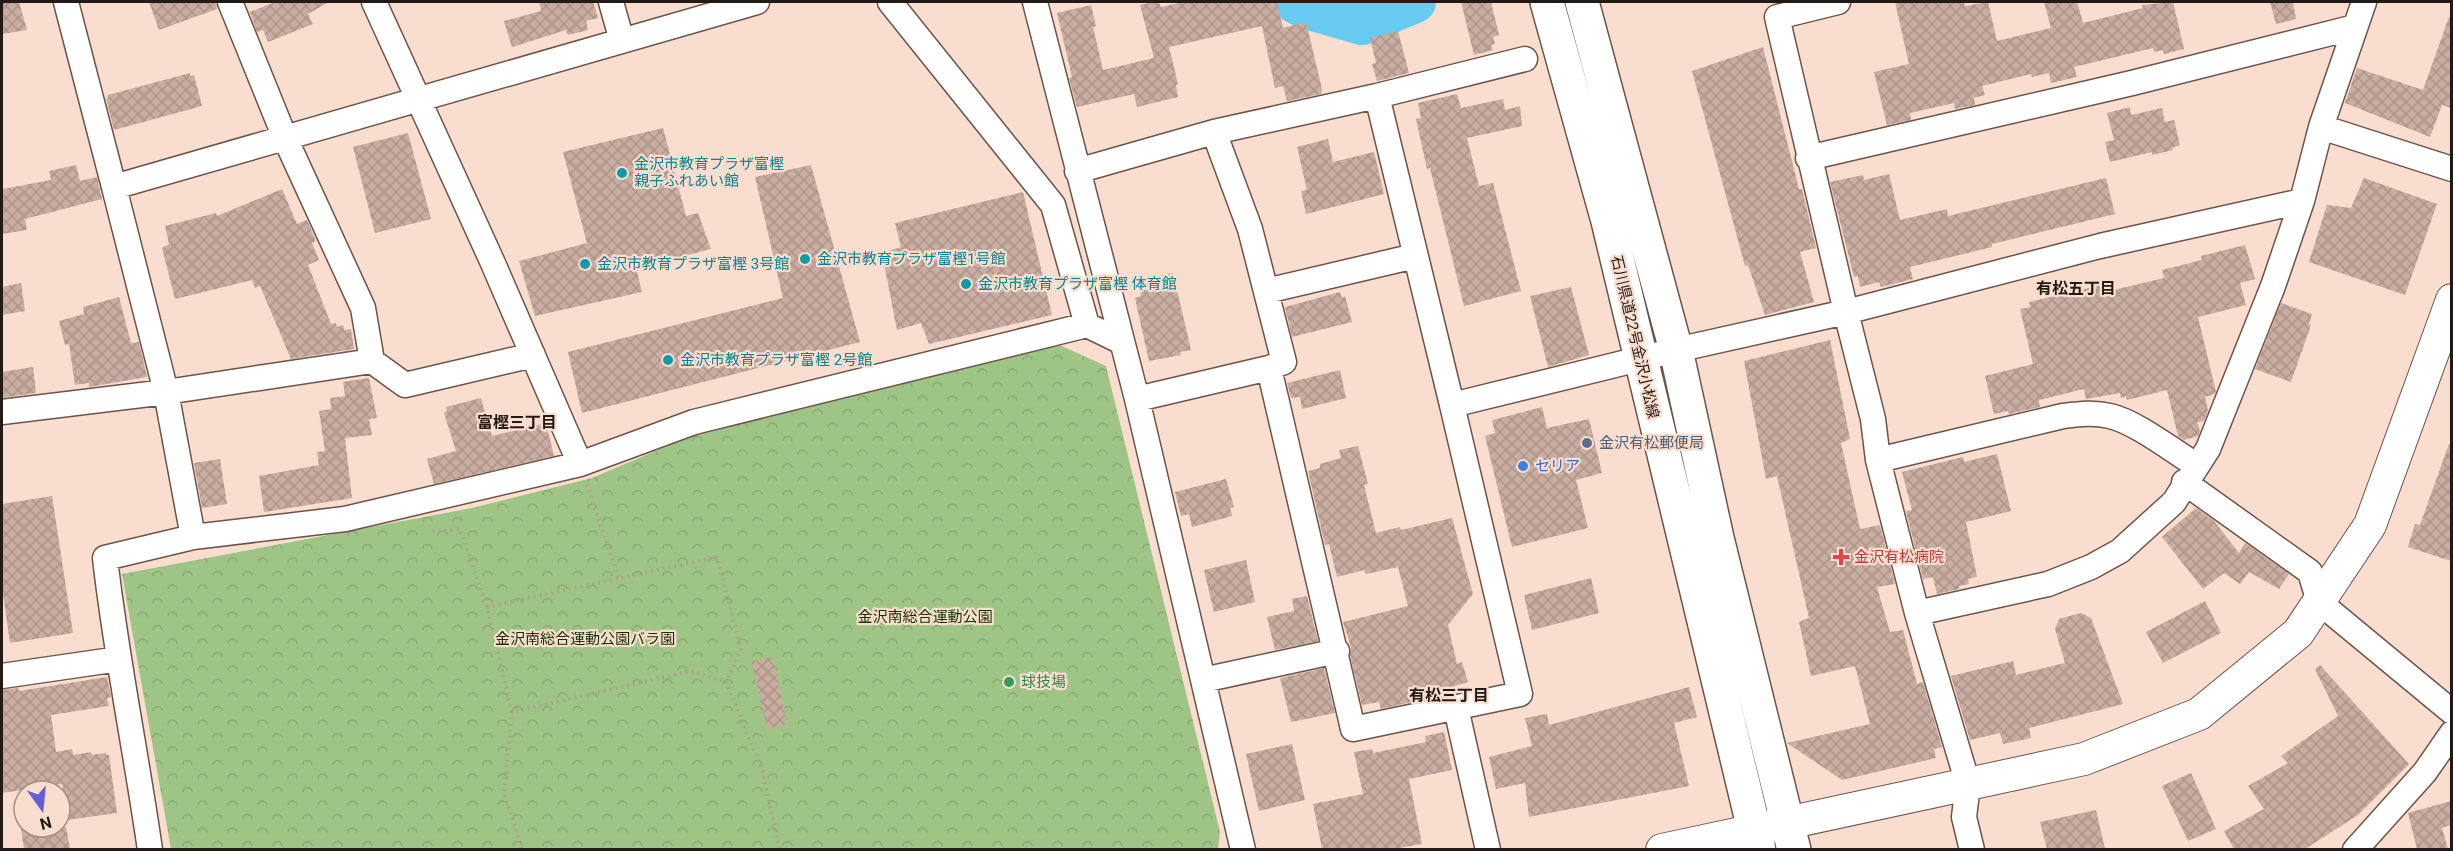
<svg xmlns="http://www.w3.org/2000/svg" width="2453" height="851" font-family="Roboto,'Noto Sans JP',sans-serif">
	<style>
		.forest { fill: url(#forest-crowns) }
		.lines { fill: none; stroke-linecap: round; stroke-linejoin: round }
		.river { stroke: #66caf1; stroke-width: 42 }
		.building { fill: url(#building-cross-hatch) }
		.minor-casing { stroke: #6c5448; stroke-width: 27 }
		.tertiary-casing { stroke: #6c5448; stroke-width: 34 }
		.primary-casing { stroke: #6c5448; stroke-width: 36 }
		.path { stroke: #b09b90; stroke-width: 4; stroke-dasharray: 1.5 4.5; stroke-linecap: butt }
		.minor { stroke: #fff; stroke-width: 24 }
		.tertiary { stroke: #fff; stroke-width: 32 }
		.primary { stroke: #fff; stroke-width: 33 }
		.culture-dot { fill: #0f9aa8; stroke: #f9ddcf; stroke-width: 2 }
		.service-dot { fill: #5c6f8a; stroke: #f9ddcf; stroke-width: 2 }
		.shop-dot { fill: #3f7fe0; stroke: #f9ddcf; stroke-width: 2 }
		.health-dot { fill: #e0444e; stroke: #f9ddcf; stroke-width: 2 }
		.leisure-dot { fill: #2e9e5b; stroke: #f9ddcf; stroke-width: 2 }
		.labels { text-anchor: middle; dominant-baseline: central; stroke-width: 4.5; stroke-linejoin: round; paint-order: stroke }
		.culture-label { font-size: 15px; fill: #0d838f; stroke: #f9ddcf; text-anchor: start }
		.street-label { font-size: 15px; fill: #241a15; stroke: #f9ddcf }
		.service-label { font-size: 15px; fill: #4e5e75; stroke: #f9ddcf; text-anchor: start }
		.shop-label { font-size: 15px; fill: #366cbe; stroke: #f9ddcf; text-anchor: start }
		.health-label { font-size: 15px; fill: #be3a42; stroke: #f9ddcf; text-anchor: start }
		.park-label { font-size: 15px; fill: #173100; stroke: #f9ddcf }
		.leisure-label { font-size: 15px; fill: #27864d; stroke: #f9ddcf; text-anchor: start }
		.neighbourhood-label { font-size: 16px; font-weight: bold; fill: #241a15; stroke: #f9ddcf }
	</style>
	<defs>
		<pattern id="forest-crowns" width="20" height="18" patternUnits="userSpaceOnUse" patternTransform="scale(1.5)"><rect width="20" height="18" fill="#9ec585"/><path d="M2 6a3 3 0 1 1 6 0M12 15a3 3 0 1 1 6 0" fill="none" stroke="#88a972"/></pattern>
		<pattern id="building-cross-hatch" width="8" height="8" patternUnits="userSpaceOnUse" patternTransform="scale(1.5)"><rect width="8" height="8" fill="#c9ada0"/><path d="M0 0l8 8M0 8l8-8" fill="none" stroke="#ac9489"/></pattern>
	</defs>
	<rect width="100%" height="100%" fill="#f9ddcf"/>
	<path class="forest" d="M 1055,343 L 1106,366 L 1220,832 L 1218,849 L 171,849 L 122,574 L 472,508 L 592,478 L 700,432 Z"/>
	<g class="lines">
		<path class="river" d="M 1294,2 L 1303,7 L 1362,24 L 1415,2"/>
	</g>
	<path class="building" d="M 2,2 L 19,2 L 27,30 L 2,34 Z
		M 149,2 L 216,2 L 217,9 L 159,30 Z
		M 275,2 L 329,2 L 308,14 L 313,24 L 268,42 L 263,30 L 257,32 L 250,12 Z
		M 539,2 L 593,2 L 598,18 L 586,21 L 588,30 L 568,35 L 566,30 L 512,47 L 504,21 L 541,11 Z
		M 1153,2 L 1159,2 L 1161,7 L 1183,2 L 1277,2 L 1283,28 L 1306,22 L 1322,89 L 1321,94 L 1287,101 L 1283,86 L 1275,88 L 1262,26 L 1169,47 L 1178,84 L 1176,85 L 1178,97 L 1137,107 L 1134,94 L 1077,107 L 1069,78 L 1072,77 L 1057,13 L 1091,5 L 1096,26 L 1093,27 L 1103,70 L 1154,58 L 1140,5 Z
		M 1461,2 L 1491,2 L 1499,35 L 1493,37 L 1495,44 L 1491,45 L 1493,50 L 1474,55 Z
		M 1895,2 L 1964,2 L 1965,6 L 1988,2 L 1997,41 L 2051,28 L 2044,2 L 2077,2 L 2083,23 L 2143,8 L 2142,5 L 2173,2 L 2184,49 L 2164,54 L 2163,50 L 2154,52 L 2153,48 L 2074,67 L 2077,77 L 2051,83 L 2049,73 L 2032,77 L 2031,74 L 1982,86 L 1985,95 L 1974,98 L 1975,105 L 1955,109 L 1954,103 L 1910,113 L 1911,120 L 1887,125 L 1874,72 L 1909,64 Z
		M 2270,2 L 2293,2 L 2296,19 L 2276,24 Z
		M 2449,17 L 2451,17 L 2451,108 L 2442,105 L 2430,137 L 2345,103 L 2357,68 L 2423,90 Z
		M 1398,31 L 1409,73 L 1377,81 L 1372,64 L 1376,63 L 1370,38 Z
		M 1763,47 L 1799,189 L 1802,189 L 1816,248 L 1800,252 L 1814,302 L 1765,315 L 1748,265 L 1745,266 L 1692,71 Z
		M 190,73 L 190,76 L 194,75 L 202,106 L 114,130 L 106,98 L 108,98 L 108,95 Z
		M 1457,94 L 1461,108 L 1503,99 L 1505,110 L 1520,106 L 1522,126 L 1467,138 L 1479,186 L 1493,183 L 1521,291 L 1464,306 L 1430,168 L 1427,169 L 1416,119 L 1421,118 L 1418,103 Z
		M 2130,107 L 2131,115 L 2162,108 L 2165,122 L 2174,120 L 2180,145 L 2172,148 L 2173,150 L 2152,155 L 2152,152 L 2110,162 L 2105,142 L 2114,140 L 2107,113 Z
		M 663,128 L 686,216 L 698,213 L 711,249 L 636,268 L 642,292 L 535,316 L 519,261 L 587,243 L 563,152 Z
		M 408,133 L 431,219 L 375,233 L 353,147 Z
		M 1328,139 L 1333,162 L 1374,152 L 1384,194 L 1306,214 L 1301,191 L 1307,190 L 1297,147 Z
		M 76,165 L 80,181 L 97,177 L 102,199 L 25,219 L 27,230 L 2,234 L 3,189 L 51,180 L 49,171 Z
		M 811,165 L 860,342 L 582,413 L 568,352 L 783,298 L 755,177 Z
		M 1889,174 L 1900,220 L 1947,209 L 1948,216 L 2106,178 L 2115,214 L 1992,244 L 1992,247 L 1910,267 L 1913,279 L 1881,287 L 1879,282 L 1860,287 L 1858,276 L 1854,277 L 1830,182 L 1863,175 L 1864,180 Z
		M 2364,178 L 2437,204 L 2405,295 L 2309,262 L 2327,205 L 2351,208 Z
		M 282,189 L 297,224 L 307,220 L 316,241 L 312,243 L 319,260 L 308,265 L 331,324 L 336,323 L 337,327 L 343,325 L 344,330 L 351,329 L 354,349 L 291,359 L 260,286 L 255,288 L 252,280 L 175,299 L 162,248 L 169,244 L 165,226 L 216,213 L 217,216 Z
		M 1023,192 L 1052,315 L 929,344 L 921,323 L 897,330 L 882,253 L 901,247 L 895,223 Z
		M 2245,245 L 2255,279 L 2240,283 L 2246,305 L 2198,317 L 2216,392 L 2214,394 L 2205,397 L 2208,411 L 2204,421 L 2197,422 L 2200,431 L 2198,436 L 2184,440 L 2178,436 L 2167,390 L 2127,400 L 2126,396 L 2121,398 L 2120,393 L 2086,399 L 2084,389 L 2039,400 L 2040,407 L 2009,414 L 2008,411 L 1994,414 L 1985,376 L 2033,364 L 2020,309 L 2030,307 L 2029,302 L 2107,284 L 2109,291 L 2164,278 L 2162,270 L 2202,260 L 2201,256 Z
		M 1173,273 L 1191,350 L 1180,352 L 1181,355 L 1149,361 L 1135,298 L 1141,296 L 1138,280 Z
		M 21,283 L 25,311 L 2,315 L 2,287 Z
		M 1571,287 L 1589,355 L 1548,367 L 1530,296 Z
		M 1340,292 L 1342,298 L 1345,296 L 1352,322 L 1292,337 L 1285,307 Z
		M 119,297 L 131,343 L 139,342 L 147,377 L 89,387 L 89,383 L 75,385 L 69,344 L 65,345 L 59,321 L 84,314 L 83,307 Z
		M 2281,303 L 2312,314 L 2309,325 L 2311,325 L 2291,382 L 2255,369 Z
		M 1830,340 L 1850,439 L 1841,443 L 1860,529 L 1880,525 L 1895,584 L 1877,587 L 1890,632 L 1903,630 L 1917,684 L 1923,682 L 1942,747 L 1934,749 L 1936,758 L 1842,780 L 1787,743 L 1870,724 L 1855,666 L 1811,676 L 1799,622 L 1809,618 L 1777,476 L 1766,479 L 1744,361 Z
		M 33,367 L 36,393 L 2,398 L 2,372 Z
		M 1340,370 L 1346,398 L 1302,409 L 1300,397 L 1291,398 L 1287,383 Z
		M 369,378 L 377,418 L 369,419 L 372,435 L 345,438 L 352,498 L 264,512 L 259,476 L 319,465 L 317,452 L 325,451 L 319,411 L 331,409 L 330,398 L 345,396 L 343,382 Z
		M 481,398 L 492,436 L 542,424 L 544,432 L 548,431 L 554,456 L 434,484 L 427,459 L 456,451 L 444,413 L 447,411 L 446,407 Z
		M 1542,407 L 1547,428 L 1589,419 L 1602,473 L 1576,480 L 1588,528 L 1512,547 L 1485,436 L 1495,433 L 1492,420 Z
		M 2449,444 L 2451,445 L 2451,561 L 2408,547 L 2415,524 L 2420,525 Z
		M 1358,446 L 1368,484 L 1364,485 L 1376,533 L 1400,527 L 1401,530 L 1452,518 L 1473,594 L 1448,625 L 1457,664 L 1462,662 L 1468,682 L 1419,696 L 1416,701 L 1381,709 L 1379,702 L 1362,705 L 1350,655 L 1351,647 L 1343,622 L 1408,606 L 1398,567 L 1366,574 L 1364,570 L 1337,577 L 1329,544 L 1325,545 L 1308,471 L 1320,468 L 1320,464 L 1341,458 L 1339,450 Z
		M 1997,454 L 2011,511 L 1966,522 L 1977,577 L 1968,579 L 1969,584 L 1959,586 L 1959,589 L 1937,594 L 1933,577 L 1923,579 L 1906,511 L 1912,510 L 1902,472 L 1963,457 L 1964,462 Z
		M 220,459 L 227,504 L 202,508 L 194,463 Z
		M 1226,479 L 1234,507 L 1230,508 L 1232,516 L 1192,527 L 1189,514 L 1181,516 L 1175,492 Z
		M 52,496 L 73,633 L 10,643 L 2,587 L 2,504 Z
		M 2196,508 L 2214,521 L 2239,553 L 2245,543 L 2289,574 L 2279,589 L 2249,572 L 2240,584 L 2224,573 L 2203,589 L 2162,537 Z
		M 1246,560 L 1255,602 L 1214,612 L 1204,570 Z
		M 1591,578 L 1599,613 L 1532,630 L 1524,595 Z
		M 1307,596 L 1318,641 L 1275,650 L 1267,617 L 1294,611 L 1292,599 Z
		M 2205,601 L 2221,633 L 2163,663 L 2146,632 Z
		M 2081,613 L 2091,618 L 2123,704 L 2029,728 L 2031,738 L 2003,744 L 2000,733 L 1970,740 L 1951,676 L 2013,661 L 2016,675 L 2065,663 L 2055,629 L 2059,619 Z
		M 773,657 L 787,724 L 767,729 L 752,662 Z
		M 2320,665 L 2409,764 L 2358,815 L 2305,849 L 2234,849 L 2224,831 L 2264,809 L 2248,786 L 2288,763 L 2281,756 L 2338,716 L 2315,669 Z
		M 1324,668 L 1335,713 L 1291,722 L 1280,678 Z
		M 107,677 L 111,697 L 107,698 L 109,706 L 51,715 L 56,752 L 72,749 L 73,755 L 91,752 L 92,755 L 106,753 L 106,755 L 109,755 L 117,813 L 67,820 L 62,784 L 2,793 L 2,690 L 18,688 L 19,691 Z
		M 1689,687 L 1697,717 L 1674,723 L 1689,786 L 1529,817 L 1525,783 L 1496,789 L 1489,757 L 1532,746 L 1525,718 L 1547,714 L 1549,725 Z
		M 1444,732 L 1452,770 L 1409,779 L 1422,844 L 1393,849 L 1322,849 L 1313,804 L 1363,794 L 1354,752 L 1372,749 L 1373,753 L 1426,742 L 1425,736 Z
		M 1292,744 L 1305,800 L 1259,811 L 1246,754 Z
		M 2191,773 L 2216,829 L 2188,841 L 2162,786 Z
		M 2451,801 L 2451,825 L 2442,828 L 2448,849 L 2417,849 L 2408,813 Z
		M 2096,810 L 2105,849 L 2047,849 L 2040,822 Z
		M 34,827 L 66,827 L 70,849 L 24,849 L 21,829 Z"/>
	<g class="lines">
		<defs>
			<path id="minor" d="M 66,2 L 114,187
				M 230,2 L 285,138 L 363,308 L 372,361
				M 374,2 L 492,261 L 580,464
				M 611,2 L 622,41
				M 890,2 L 1053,205 L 1087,325
				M 1035,2 L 1137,399 L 1243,850
				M 2364,2 L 2321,127 L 2452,169
				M 1377,96 L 1452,405
				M 1214,132 L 1250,229 L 1284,362 L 1269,368 L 1353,729 L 1520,694 L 1452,405 L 1676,350 L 1846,312 L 1777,17 L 1838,2
				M 1808,158 L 2132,83 L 2355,27
				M 1077,171 L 1214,132 L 1377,96 L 1525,59
				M 1266,291 L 1415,256
				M 1137,399 L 1269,368
				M 2,412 L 166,392 L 372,361 L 405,385 L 533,355
				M 1878,460 L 2063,416 C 2079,414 2094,412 2110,416 C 2136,422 2173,451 2196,465
				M 2184,482 L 2310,572 L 2319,602 L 2452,712
				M 193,537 L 166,392 L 114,187 L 757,2
				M 1917,613 L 2048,584 L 2091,567 L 2120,551 L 2174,502 L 2208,449 L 2273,286 L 2302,201 L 2321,127
				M 2,676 L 119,659
				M 1203,680 L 1337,651
				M 1456,708 L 1488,850
				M 150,850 C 136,752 116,656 105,558 L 193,537 L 345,519 L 580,464 L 694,422 L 1087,325 L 1122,342
				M 1972,850 L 1964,817 L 1968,784 L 1917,613 L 1878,460 L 1873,419 L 1846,312 L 2100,246 L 2302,201
				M 2355,850 L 2425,772 L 2452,733"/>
			<path id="tertiary" d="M 1662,850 L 2084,759 L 2199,714 L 2298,633 L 2370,525 L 2452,300"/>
			<path id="primary" d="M 1547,2 L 1608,221 L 1759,850
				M 1582,2 L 1676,350 L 1717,538 L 1794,850"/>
		</defs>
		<use href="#minor" class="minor-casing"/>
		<use href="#tertiary" class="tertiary-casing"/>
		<use href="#primary" class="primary-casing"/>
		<path class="path" d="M 587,485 L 619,578
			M 433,532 L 460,529 L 487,607 L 512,712 L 691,671 L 726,682 L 762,770 L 780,850
			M 487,607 L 717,557 L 741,649 L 726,682
			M 512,712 L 504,792 L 522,850"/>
		<use href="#minor" class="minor"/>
		<use href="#tertiary" class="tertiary"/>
		<use href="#primary" class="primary"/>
	</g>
	<g class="culture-dot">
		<circle cx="622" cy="173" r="6"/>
		<circle cx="805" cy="259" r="6"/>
		<circle cx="585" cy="264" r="6"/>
		<circle cx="966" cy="284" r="6"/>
		<circle cx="668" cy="360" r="6"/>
	</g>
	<circle class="service-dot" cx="1587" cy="443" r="6"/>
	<circle class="shop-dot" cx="1523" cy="466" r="6"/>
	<path class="health-dot" d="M1838 548h6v6h6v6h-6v6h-6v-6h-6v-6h6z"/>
	<circle class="leisure-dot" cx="1009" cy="682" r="6"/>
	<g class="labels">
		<g class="culture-label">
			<text x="634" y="164">金沢市教育プラザ富樫<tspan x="634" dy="17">親子ふれあい館</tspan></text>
			<text x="817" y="259">金沢市教育プラザ富樫1号館</text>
			<text x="597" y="264">金沢市教育プラザ富樫 3号館</text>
			<text x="978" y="284">金沢市教育プラザ富樫 体育館</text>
			<text x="680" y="360">金沢市教育プラザ富樫 2号館</text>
		</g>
		<g class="street-label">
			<text transform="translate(1635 337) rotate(77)">石川県道22号金沢小松線</text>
		</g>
		<g class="service-label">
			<text x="1599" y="443">金沢有松郵便局</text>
		</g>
		<g class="shop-label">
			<text x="1535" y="466">セリア</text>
		</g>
		<g class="health-label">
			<text x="1854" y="557">金沢有松病院</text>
		</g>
		<g class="park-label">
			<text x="925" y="617">金沢南総合運動公園</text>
			<text x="585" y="639">金沢南総合運動公園バラ園</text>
		</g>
		<g class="leisure-label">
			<text x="1021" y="682">球技場</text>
		</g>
		<g class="neighbourhood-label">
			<text x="2076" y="288">有松五丁目</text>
			<text x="517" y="422">富樫三丁目</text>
			<text x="1449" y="695">有松三丁目</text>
		</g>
	</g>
	<rect width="2453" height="851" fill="none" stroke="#241a15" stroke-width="6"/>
	<g transform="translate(42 809) rotate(165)"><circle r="28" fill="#f9ddcf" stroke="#a48f85" stroke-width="1.5"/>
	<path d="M0-4.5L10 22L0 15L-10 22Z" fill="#6160d9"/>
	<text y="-9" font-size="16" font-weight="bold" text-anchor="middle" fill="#241a15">N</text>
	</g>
</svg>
